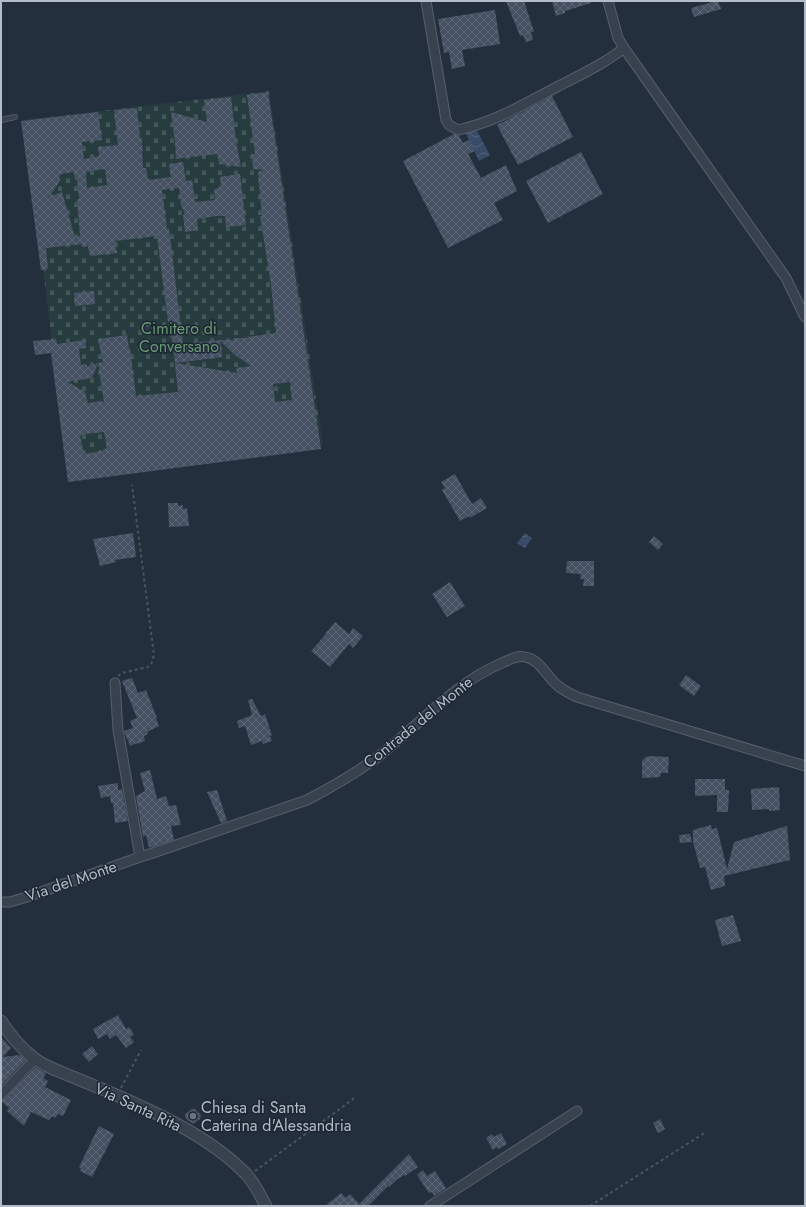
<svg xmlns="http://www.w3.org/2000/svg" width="806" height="1207" font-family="Jost,sans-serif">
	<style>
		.cemetery { fill: url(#cemetery-stones) }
		.water { fill: url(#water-waves) }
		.building { fill: url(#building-cross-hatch); fill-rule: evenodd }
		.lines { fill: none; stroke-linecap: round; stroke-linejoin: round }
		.service-casing { stroke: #565f6c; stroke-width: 6 }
		.minor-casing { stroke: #565f6c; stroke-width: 11 }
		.tertiary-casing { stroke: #565f6c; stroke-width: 13 }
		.path { stroke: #44595c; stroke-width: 2; stroke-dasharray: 3 3; stroke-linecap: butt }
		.service { stroke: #38414e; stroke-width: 4.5 }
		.minor { stroke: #38414e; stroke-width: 9 }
		.tertiary { stroke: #38414e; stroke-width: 11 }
		.worship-dot { fill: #6b7280; stroke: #1d2633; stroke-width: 1.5 }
		.labels { text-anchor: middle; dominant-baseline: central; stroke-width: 3; stroke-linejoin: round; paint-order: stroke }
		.park-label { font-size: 16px; fill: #6b9a76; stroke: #1d2633 }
		.street-label { font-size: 16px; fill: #b4bcc9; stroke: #1d2633 }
		.poi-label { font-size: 16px; fill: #b4bcc9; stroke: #1d2633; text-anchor: start }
	</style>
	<defs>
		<pattern id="cemetery-stones" width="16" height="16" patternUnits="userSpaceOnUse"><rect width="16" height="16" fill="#263c3f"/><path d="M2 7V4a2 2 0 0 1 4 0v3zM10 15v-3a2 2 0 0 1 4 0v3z" fill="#435659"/></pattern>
		<pattern id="water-waves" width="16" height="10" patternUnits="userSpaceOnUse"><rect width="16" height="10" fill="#394c67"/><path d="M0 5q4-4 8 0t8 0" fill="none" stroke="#53647b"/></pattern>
		<pattern id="building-cross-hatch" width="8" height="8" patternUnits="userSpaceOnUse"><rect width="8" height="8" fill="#455162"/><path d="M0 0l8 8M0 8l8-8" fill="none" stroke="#5d6877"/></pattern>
	</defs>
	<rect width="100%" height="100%" fill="#242f3e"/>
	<path class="cemetery" d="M 269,91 L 323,445 L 69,482 L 25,120 Z"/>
	<path class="water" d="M 476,129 L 490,155 L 479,161 L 466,134 Z
		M 525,533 L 532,538 L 525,548 L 517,543 Z"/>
	<path class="building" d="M 506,1 L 524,1 L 534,32 L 531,32 L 533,40 L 526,42 L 523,35 L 520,36 Z
		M 552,1 L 591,1 L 591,3 L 565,11 L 565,13 L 556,16 Z
		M 710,1 L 718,1 L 721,9 L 694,17 L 691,8 L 710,3 Z
		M 495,10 L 500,44 L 462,50 L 465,66 L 452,69 L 449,52 L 444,53 L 438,19 Z
		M 268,92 L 321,449 L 68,482 L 51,353 L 35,355 L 33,341 L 56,339 L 57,344 L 85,340 L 86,348 L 79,349 L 81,365 L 87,364 L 87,367 L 98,363 L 92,378 L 68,382 L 85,392 L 88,403 L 101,401 L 104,402 L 98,363 L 103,362 L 98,339 L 127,335 L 129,348 L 130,348 L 136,396 L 178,392 L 175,363 L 237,373 L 236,368 L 251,366 L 235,355 L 220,340 L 234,340 L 234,338 L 247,338 L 247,337 L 276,333 L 271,284 L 260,216 L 262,216 L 258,172 L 264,170 L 253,169 L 252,154 L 255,154 L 247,95 ZM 290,382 L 292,400 L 275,402 L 273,384 ZM 104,432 L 107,447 L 102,451 L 84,454 L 80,436 L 85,434 Z
		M 552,96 L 573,137 L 518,165 L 497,125 Z
		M 231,97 L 236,141 L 241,167 L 219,164 L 217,154 L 176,159 L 175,142 L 171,112 L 207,122 L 204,100 Z
		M 137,108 L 140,138 L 141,138 L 143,151 L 142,151 L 143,168 L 146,168 L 148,180 L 171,177 L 169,164 L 183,162 L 186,181 L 192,180 L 195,202 L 215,200 L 214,189 L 221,188 L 220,177 L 240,174 L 246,225 L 226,227 L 225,216 L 217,216 L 197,219 L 198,230 L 185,232 L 183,215 L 185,214 L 181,205 L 179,188 L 162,190 L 167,229 L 169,228 L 183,344 L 220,340 L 222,357 L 175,363 L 172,338 L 170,338 L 157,236 L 115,241 L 117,253 L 90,256 L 88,246 L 82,247 L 82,244 L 46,248 L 48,269 L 41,270 L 21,121 L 98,112 L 102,140 L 82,142 L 84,159 L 99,156 L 98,147 L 118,145 L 114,110 ZM 105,169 L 107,185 L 87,188 L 86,172 ZM 74,172 L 75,180 L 77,179 L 79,199 L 77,199 L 80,236 L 75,237 L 62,192 L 49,197 L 60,181 L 59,174 Z
		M 454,134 L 459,136 L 463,143 L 469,140 L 475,151 L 468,154 L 481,178 L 506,165 L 517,191 L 494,203 L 503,220 L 448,248 L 403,161 Z
		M 581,152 L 603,194 L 548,223 L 526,181 Z
		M 94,291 L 95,304 L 75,306 L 74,293 Z
		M 455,474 L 472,504 L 481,498 L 487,508 L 470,518 L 469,516 L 460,521 L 442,490 L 445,488 L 441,482 Z
		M 168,503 L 178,503 L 178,506 L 183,505 L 183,509 L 187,508 L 189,526 L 169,527 Z
		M 133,533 L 136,557 L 115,560 L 116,562 L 100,566 L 93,539 Z
		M 654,536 L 663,544 L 658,550 L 649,542 Z
		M 567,561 L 594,561 L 594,586 L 583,586 L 584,579 L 580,579 L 581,574 L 566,573 Z
		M 450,582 L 465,606 L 447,617 L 432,594 Z
		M 335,622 L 349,634 L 353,628 L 363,636 L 353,648 L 349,644 L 330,667 L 311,651 L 326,634 L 325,634 Z
		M 686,675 L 701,686 L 694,696 L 679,685 Z
		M 132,678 L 138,693 L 146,690 L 157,718 L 156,718 L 159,726 L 147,732 L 148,734 L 144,736 L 145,741 L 138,744 L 137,743 L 130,746 L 124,731 L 133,728 L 130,721 L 137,718 L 122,681 Z
		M 252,699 L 261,716 L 265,714 L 272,735 L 270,736 L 272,741 L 263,744 L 262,741 L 251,745 L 245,726 L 239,728 L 237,721 L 252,715 L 248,700 Z
		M 649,756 L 669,757 L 668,773 L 661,773 L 660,777 L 642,778 L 642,761 L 646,757 Z
		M 150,770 L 157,799 L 166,796 L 169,806 L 176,805 L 181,825 L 171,826 L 174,840 L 149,848 L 146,835 L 143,837 L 136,796 L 145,791 L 140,773 Z
		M 695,779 L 725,779 L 725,790 L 729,790 L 728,812 L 717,812 L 717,795 L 695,796 Z
		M 118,783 L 118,790 L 122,789 L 128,821 L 115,823 L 113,803 L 111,803 L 110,796 L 101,798 L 98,786 Z
		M 779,787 L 780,810 L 769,811 L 769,809 L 752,810 L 751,789 Z
		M 217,790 L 227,821 L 221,823 L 207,792 Z
		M 711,825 L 712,829 L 717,828 L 727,869 L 734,842 L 787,826 L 790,860 L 724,876 L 725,886 L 711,890 L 705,867 L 700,868 L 693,842 L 693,830 Z
		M 690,834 L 692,842 L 680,843 L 679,835 Z
		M 733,915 L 741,941 L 722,946 L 715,920 Z
		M 118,1015 L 126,1029 L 129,1027 L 134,1034 L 130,1037 L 134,1042 L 126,1048 L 116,1035 L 110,1039 L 107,1034 L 98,1039 L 93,1029 Z
		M 1,1037 L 11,1048 L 3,1057 L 20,1055 L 26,1060 L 1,1086 Z
		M 92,1046 L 98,1054 L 89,1062 L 82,1054 Z
		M 35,1068 L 46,1073 L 43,1078 L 48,1081 L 45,1087 L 71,1100 L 63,1116 L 58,1114 L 55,1118 L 52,1116 L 49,1120 L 31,1112 L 24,1126 L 7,1111 L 9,1108 L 1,1101 L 5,1099 Z
		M 192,1109 L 195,1109 L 201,1115 L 200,1119 L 193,1124 L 186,1119 L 185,1114 Z
		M 660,1119 L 665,1129 L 658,1133 L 653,1123 Z
		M 99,1126 L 114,1134 L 92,1177 L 80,1171 L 81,1168 L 79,1167 Z
		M 501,1133 L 507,1144 L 498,1149 L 497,1147 L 493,1150 L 486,1138 L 492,1134 L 494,1137 Z
		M 409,1154 L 418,1167 L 405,1176 L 404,1175 L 396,1180 L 389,1187 L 388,1186 L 368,1206 L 325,1206 L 341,1193 L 346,1198 L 350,1194 L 359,1204 Z
		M 423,1170 L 427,1176 L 435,1171 L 446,1188 L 434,1196 L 432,1192 L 429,1193 L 417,1175 Z"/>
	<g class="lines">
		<defs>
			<path id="service" d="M 1,120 L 15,117"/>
			<path id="minor" d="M 426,1 L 446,120 L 449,125 L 458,130 C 495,122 524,104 557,87 C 580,75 604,64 624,48
				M 608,1 L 618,38 L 624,48 L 786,278 L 805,317
				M 115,683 L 118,730 L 140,857
				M 1,902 L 10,902 L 30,896 L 140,857 L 153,853 L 307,800 C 330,788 354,774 375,759 C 418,727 452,684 502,663 C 509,660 517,655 525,657 C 539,659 546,675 556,684 C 562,690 569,693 577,697 L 805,766
				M 1,1095 L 35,1059
				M 430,1206 L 577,1111"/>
			<path id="tertiary" d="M 1,1021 C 10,1035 22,1049 35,1059 C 43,1065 53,1069 63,1073 C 76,1078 89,1084 102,1089 C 151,1110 210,1136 247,1175 C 255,1184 260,1195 266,1206"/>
		</defs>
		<use href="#service" class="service-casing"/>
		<use href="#minor" class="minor-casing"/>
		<use href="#tertiary" class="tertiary-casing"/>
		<path class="path" d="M 118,676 L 122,673 L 148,667 L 151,665 L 154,655 L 132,485
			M 121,1088 L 141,1050
			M 255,1171 L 356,1097
			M 590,1206 L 706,1132"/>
		<use href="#service" class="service"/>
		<use href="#minor" class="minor"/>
		<use href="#tertiary" class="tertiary"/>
	</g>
	<circle class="worship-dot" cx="193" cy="1116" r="4"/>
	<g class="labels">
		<g class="park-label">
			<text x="179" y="328">Cimitero di<tspan x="179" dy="18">Conversano</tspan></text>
		</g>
		<g class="street-label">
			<text transform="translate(418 722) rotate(-39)">Contrada del Monte</text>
			<text transform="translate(71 881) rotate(-19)">Via del Monte</text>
			<text transform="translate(138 1107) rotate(25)">Via Santa Rita</text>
		</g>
		<g class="poi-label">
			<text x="201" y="1107">Chiesa di Santa<tspan x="201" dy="18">Caterina d'Alessandria</tspan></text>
		</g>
	</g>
	<rect width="806" height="1207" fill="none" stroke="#b4bcc9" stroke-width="4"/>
</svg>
